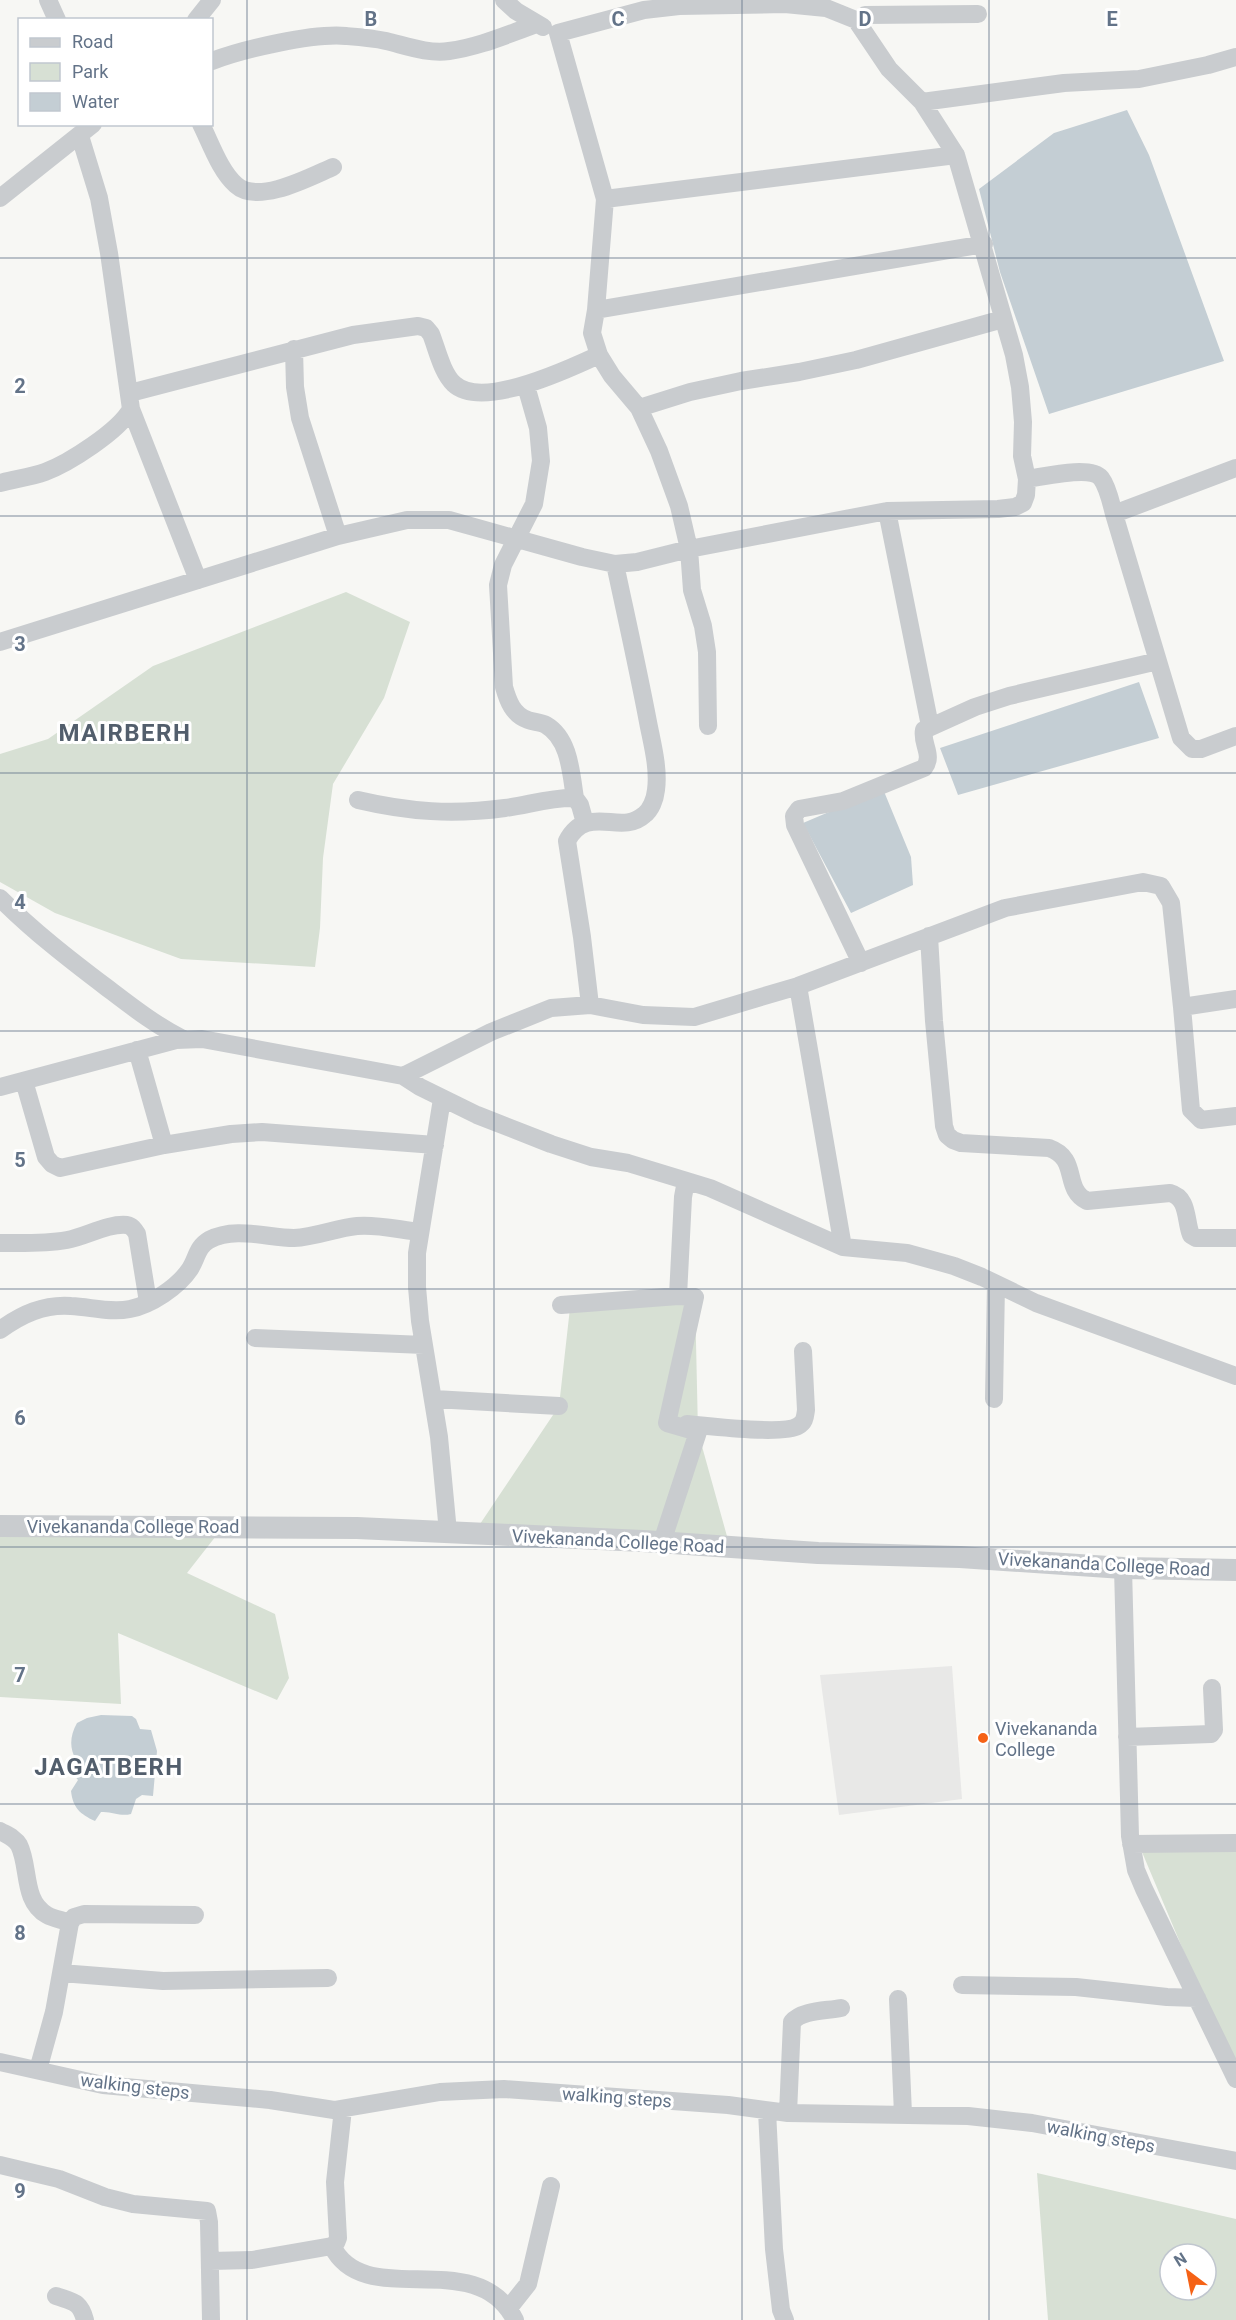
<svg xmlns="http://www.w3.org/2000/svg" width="1236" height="2320" font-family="Roboto,sans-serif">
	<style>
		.built { fill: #e8e8e7 }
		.green { fill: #d7e0d4; fill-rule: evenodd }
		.water { fill: #c4ced4 }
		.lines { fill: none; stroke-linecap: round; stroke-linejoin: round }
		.minor { stroke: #c9cccf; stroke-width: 18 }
		.tertiary { stroke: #c9cccf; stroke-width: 22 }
		.grid { fill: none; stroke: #637388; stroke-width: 1.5; stroke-opacity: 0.55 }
		.poi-dot { fill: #f56216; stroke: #fff; stroke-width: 2 }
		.labels { text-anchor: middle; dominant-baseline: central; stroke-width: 6; stroke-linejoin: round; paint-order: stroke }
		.street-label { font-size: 18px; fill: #637388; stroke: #fff }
		.poi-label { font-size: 18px; fill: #637388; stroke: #fff; text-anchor: start }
		.district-label { font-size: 24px; font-weight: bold; letter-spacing: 1.5px; fill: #525e6c; stroke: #fff }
		.grid-label { font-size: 20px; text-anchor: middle; font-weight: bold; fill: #637388; stroke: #fff; stroke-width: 6; stroke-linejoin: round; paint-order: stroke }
	</style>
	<rect width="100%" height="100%" fill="#f7f7f4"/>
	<path class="built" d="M 952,1666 L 962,1799 L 839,1815 L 820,1675 Z"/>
	<path class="green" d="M 346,592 L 410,622 L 384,698 L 333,784 L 323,858 L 320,928 L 315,967 L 181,959 L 55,913 L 0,882 L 0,754 L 48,739 L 153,666 Z
		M 695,1297 L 698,1432 L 730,1547 L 474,1533 L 559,1406 L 570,1308 Z
		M 223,1527 L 187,1573 L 275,1614 L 289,1678 L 277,1700 L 118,1633 L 121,1704 L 0,1697 L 0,1530 Z
		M 1236,1851 L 1236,2076 L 1142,1852 Z
		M 1037,2173 L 1236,2219 L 1236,2320 L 1048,2320 ZM 1170,2254 L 1206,2254 L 1206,2290 L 1170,2290 Z"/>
	<path class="water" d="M 1127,110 L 1149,155 L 1224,361 L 1049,414 L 1000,272 L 979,189 L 1054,133 Z
		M 1139,682 L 1159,738 L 958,795 L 940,748 Z
		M 883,789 L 911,857 L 913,885 L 851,913 L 803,823 Z
		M 101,1715 L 132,1716 L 136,1719 L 140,1729 L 151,1730 L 157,1751 L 153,1796 L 142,1795 L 136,1799 L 131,1814 C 120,1817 112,1811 101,1812 L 95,1821 C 80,1814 73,1808 71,1791 L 78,1780 L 70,1770 L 76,1760 C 69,1747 70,1736 77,1723 L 87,1718 Z"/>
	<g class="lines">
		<path class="minor" d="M 48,0 L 57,20
			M 504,0 L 516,11 L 543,27
			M 865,15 L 978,14
			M 196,20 L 212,0
			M 212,61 C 244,49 312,33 346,36 C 359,37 373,38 386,41 C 407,46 428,54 449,51 C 479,47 508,34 537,24
			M 922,102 L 956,155
			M 201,124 C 211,144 220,171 236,185 C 258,205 310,177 333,167
			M 0,198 L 93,124
			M 596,310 L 984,244
			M 294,349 L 295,387 L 300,418 L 338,536
			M 526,386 L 538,428 L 541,461 L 534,504 L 503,565 L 498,585 L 504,687 C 508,701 513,715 528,720 C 533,722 541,722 546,725 C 570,739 571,774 575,798
			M 130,393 L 353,335 L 418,326 L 426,328 L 431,334 C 437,349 442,373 454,384 C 482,410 569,369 599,355
			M 639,408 L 690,392 L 741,381 L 799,372 L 856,360 L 1003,319
			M 131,409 L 198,580
			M 1027,479 C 1043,477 1090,465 1101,478 C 1108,487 1111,503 1114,514 L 1181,738 L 1192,749 L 1201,749 L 1236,736
			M 0,483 C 15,479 31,477 45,472 C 69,463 119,431 131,409 L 109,253 L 99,198 L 80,136
			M 887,511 L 930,726
			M 1114,514 L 1236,468
			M 0,642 L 338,536 L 407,520 L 449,520 L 582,557 L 615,564 L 637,562 L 689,549 L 887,511 L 998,509 L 1015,507 L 1023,503 L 1026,495 L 1027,479 L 1022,456 L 1023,422 L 1020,387 L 1014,355 L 956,155 L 605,199
			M 708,726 L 707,652 L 703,626 L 692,590 L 689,549 L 679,506 L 659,451 L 639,408 L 612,376 L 599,355 L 592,333 L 596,310 L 605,199 L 558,33 L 644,10 L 679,6 L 785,4 L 826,8 L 856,20 L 889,69 L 922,102 L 1064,83 L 1139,79 L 1208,65 L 1236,57
			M 358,800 C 409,812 453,815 505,808 C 528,805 552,797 575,798 L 580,805 L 585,823
			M 0,898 C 33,931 69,959 106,987 C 131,1006 155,1025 183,1039
			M 929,936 L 934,1021 L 944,1126 L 947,1135 L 953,1140 L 961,1143 L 1049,1148 C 1080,1159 1062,1188 1087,1201 L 1170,1193 C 1189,1198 1185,1220 1191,1235 L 1196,1238 L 1236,1238
			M 861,963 L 795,825 L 794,816 L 799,809 L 843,801 L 924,768 C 934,755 921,744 924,730 L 975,707 L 1009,696 L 1158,661
			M 798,986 L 843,1247
			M 590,1005 L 582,937 L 567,841 C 587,803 621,836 644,815 C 651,810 655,799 656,790 C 659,768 652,743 648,722 C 638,669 626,616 615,564
			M 1182,1007 L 1191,1110 L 1201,1120 L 1236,1116
			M 137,1050 L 164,1145
			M 403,1076 L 491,1032 L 551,1008 L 590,1005 L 643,1015 L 694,1017 L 798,986 L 1005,908 L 1143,882 L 1161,886 L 1171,903 L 1182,1007 L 1236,999
			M 24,1081 L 46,1157 L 52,1164 L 60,1168 L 164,1145 L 231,1134 L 262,1132 L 435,1145
			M 0,1087 L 176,1040 L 202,1039 L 213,1041 L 403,1076 L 420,1087 L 477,1115 L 551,1144 L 591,1157 L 628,1163 L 710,1188 L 843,1247 L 907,1253 L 954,1266 L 982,1277 L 1036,1303 L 1236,1376
			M 442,1099 L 417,1253 L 417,1287 L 420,1321 L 439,1437 L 448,1532
			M 0,1243 C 22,1243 44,1244 67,1240 C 85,1237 108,1223 127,1225 C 132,1226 134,1229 137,1234 L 148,1302
			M 561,1305 L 678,1296
			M 0,1330 C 22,1314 44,1304 71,1306 C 91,1307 110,1313 130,1309 C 151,1305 178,1287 190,1269 C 197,1258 197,1247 209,1240 C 235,1226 268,1238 294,1238 C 316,1237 336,1228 357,1226 C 377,1224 400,1230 420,1232
			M 255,1338 L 424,1345
			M 434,1399 L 559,1406
			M 994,1399 L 996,1284
			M 687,1424 C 707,1426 784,1435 798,1426 C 805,1422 805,1417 806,1410 L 803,1351
			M 662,1542 L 698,1432 L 667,1423 L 695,1297 L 678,1296 L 683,1197 L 686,1181
			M 1123,1568 L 1130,1836 L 1136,1870 L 1144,1889 L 1236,2079
			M 1127,1737 L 1211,1734 L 1214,1730 L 1212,1688
			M 0,1831 C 7,1835 15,1838 19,1845 C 30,1867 22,1901 47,1915 C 54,1919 63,1920 70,1923
			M 1131,1844 L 1236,1843
			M 61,1973 L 163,1981 L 328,1978
			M 962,1985 L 1076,1987 L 1167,1997 L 1197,1998
			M 898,1999 L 903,2114
			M 0,2062 L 103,2085 L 270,2100 L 334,2110 L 440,2092 L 504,2089 L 728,2105 L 788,2113 L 968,2116 L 1032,2123 L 1236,2161
			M 38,2070 L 54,2012 L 70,1923 L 74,1917 L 84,1914 L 195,1915
			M 767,2111 L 774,2249 L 781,2310 L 785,2320
			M 788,2113 L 792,2022 C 802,2010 826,2011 841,2008
			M 0,2165 L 59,2179 L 105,2197 L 133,2204 L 207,2211 L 209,2222 L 211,2320
			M 332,2246 C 365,2313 476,2243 515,2320
			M 210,2261 L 252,2260 L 332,2246 L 336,2243 L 338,2238 L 335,2182 L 343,2109
			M 56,2296 C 73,2302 80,2301 85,2320
			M 509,2308 L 528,2284 L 551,2186"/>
		<path class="tertiary" d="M 0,1526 L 357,1528 L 643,1541 L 818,1553 L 960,1557 L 1123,1568 L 1236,1570"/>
	</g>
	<path class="grid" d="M 247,0 L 247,2320M 494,0 L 494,2320M 742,0 L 742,2320M 989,0 L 989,2320M 0,258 L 1236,258M 0,516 L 1236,516M 0,773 L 1236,773M 0,1031 L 1236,1031M 0,1289 L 1236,1289M 0,1547 L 1236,1547M 0,1804 L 1236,1804M 0,2062 L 1236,2062"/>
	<circle class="poi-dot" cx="983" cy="1738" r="6"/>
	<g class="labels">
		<g class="street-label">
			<text x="133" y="1526">Vivekananda College Road</text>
			<text transform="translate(618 1541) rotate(3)">Vivekananda College Road</text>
			<text transform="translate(1104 1564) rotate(3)">Vivekananda College Road</text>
			<text transform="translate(135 2086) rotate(7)">walking steps</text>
			<text transform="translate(617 2097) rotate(4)">walking steps</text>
			<text transform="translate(1101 2136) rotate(11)">walking steps</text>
		</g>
		<g class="poi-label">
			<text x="995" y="1728">Vivekananda<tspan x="995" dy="21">College</tspan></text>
		</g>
		<g class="district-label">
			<text x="125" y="733">MAIRBERH</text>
			<text x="109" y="1767">JAGATBERH</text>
		</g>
	</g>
	<g class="grid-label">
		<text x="371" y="26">B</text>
		<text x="618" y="26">C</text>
		<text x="865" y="26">D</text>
		<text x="1112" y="26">E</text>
		<text x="20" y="393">2</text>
		<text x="20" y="651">3</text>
		<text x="20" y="909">4</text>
		<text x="20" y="1167">5</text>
		<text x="20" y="1425">6</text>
		<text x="20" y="1682">7</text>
		<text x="20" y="1940">8</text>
		<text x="20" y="2198">9</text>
	</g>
	<rect x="18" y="18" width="195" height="108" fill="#ffffff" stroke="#c1c7cf" stroke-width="1.5"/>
	<rect x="30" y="38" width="30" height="9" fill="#c9cccf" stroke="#c1c7cf" stroke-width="1.5"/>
	<text x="72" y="48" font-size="18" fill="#637388">Road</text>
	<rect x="30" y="63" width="30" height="18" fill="#d7e0d4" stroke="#c1c7cf" stroke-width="1.5"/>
	<text x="72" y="78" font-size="18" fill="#637388">Park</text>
	<rect x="30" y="93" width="30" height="18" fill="#c4ced4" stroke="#c1c7cf" stroke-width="1.5"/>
	<text x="72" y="108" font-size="18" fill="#637388">Water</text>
	<g transform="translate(1188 2272) rotate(328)"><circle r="28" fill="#ffffff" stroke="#c1c7cf" stroke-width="1.5"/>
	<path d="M0-4.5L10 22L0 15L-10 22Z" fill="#f56216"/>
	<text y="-9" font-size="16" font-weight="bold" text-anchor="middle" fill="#637388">N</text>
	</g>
</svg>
